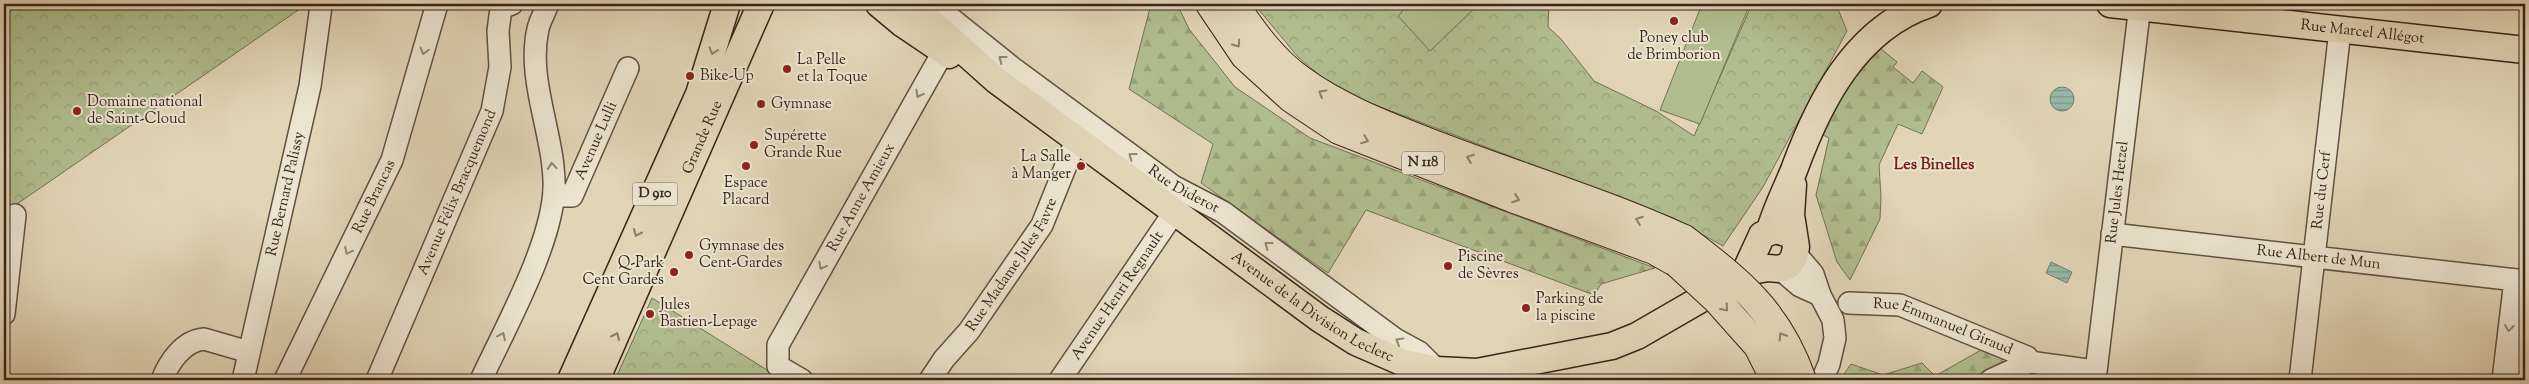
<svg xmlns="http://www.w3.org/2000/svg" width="2529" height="384" font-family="'Sorts Mill Goudy',serif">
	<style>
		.forest { fill: url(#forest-firs); stroke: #747054 }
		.park { fill: url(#park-crowns); stroke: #747054 }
		.pitch { fill: #b1bd8f; stroke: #747054 }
		.water { fill: url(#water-rules); stroke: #6f7d70 }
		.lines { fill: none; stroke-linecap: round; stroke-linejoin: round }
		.minor-casing { stroke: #625041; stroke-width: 24 }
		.major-casing { stroke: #37241a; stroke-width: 29 }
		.highway-casing { stroke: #37241a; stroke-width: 30 }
		.minor { stroke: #ece4d0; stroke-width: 21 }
		.major { stroke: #e1d5b6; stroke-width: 26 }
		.highway { stroke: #e1d5b6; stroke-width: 28 }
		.highway-bridge-casing { stroke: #37241a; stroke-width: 30; stroke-linecap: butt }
		.highway-bridge { stroke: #e1d5b6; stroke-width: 28 }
		.oneway { stroke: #8c7c68 }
		.oneway2 { stroke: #928475 }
		.poi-dot { fill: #8f2418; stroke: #ece4d0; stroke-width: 2 }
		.labels { text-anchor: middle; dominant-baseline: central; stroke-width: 4; stroke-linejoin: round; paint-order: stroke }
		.shield { fill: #ece4d0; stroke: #6d5e51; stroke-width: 1 }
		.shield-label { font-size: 14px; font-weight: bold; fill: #37241a }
		.street-label { font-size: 15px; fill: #37241a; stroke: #ece4d0 }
		.poi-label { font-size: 15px; fill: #37241a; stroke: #ece4d0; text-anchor: start }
		.neighbourhood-label { font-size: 16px; font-weight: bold; fill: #7a1f14; stroke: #ece4d0 }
	</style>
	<defs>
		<pattern id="forest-firs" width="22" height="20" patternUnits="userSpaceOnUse" patternTransform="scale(1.25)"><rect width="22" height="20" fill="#b1bd8f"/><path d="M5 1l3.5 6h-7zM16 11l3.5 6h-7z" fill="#99a27b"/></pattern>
		<pattern id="park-crowns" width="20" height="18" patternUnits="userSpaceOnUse" patternTransform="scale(1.25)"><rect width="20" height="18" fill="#b1bd8f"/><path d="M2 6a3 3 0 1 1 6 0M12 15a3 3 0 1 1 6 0" fill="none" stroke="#99a27b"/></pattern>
		<pattern id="water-rules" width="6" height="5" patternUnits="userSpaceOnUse" patternTransform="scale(1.25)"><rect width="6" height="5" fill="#95b9a9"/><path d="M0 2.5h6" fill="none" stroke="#7a9689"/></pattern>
	</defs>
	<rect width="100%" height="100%" fill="#e1d5b6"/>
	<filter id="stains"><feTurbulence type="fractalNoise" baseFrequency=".004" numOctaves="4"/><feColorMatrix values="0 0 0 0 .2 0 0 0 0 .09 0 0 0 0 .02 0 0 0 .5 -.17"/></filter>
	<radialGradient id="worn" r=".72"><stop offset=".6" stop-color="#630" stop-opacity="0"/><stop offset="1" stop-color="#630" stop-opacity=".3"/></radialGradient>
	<path class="forest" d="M 1151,4 L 1177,4 L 1189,29 L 1235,87 L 1310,138 L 1655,268 L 1601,284 L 1594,295 L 1366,210 L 1328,273 L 1201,183 L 1213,144 L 1129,89 Z
		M 1880,48 L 1897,62 L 1893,67 L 1913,83 L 1922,71 L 1943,87 L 1922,134 L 1898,124 L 1879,165 L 1881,197 L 1880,219 L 1850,280 L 1837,262 L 1816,195 L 1829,138 L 1821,134 C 1833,101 1854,72 1880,48 Z
		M 1990,345 L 2001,350 L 2002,364 L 1967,380 L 1840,380 L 1851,364 L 1883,375 L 1922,363 L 1935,376 Z"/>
	<path class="park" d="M 4,4 L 307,4 L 4,213 Z
		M 1254,4 L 1549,4 L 1548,27 L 1561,39 L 1594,81 L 1656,111 L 1694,136 L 1752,4 L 1836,4 L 1847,31 L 1763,187 L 1723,246 L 1673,218 L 1370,103 L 1323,78 L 1298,57 Z
		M 652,298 L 783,380 L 615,380 Z"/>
	<path class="pitch" d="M 1401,4 L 1479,4 L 1430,51 L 1398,16 L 1402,12 Z
		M 1702,4 L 1750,4 L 1700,124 L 1660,110 Z"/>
	<path class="water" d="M2050 99a12 12 0 1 1 24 0a12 12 0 1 1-24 0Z
		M 2051,262 L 2072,272 L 2067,283 L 2046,273 Z"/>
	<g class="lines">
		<defs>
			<g id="minor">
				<path id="s1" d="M 933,4 L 1014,69 L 1173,186 L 1223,212 L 1395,339 L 1419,352 L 1437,370 L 1433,374"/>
				<path id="s2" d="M 554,190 L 564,196 L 572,196 L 628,68"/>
				<path id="s3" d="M 2112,234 L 2525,281"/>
				<path d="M 1795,253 L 1813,274 L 1820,295 L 1833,320 L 1835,338 L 1829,364 L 1822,380"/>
				<path d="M 1780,269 L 1800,286 L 1820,295"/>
				<path id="s4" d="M 1849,303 L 1900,305 L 2027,357 L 2030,362"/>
				<path d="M 4,314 L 15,215"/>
				<path d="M 162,380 C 169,362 183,341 204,339 L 249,352"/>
				<path id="s5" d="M 243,380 L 310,86 L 321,6"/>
				<path id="s6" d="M 285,380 L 392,160 L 437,4"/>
				<path id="s7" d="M 377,380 L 492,111 L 500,67 L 498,31 L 501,8 L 512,4"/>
				<path d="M 481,380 C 505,328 551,246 554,190 C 556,138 526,81 538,29 C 540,20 545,12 548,4"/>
				<path id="s8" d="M 802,380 L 778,366 L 778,345 L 938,61 L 941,50"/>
				<path id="s9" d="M 930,380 L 944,359 L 969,331 L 1042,225 L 1077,138"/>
				<path id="s10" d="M 1060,380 L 1175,211"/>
				<path d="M 1991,380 L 2030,362 L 2095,371"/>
				<path id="s11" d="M 2095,380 L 2140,5"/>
				<path id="s12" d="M 2300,380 L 2340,30"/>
				<path d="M 2503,380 L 2515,280"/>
				<path d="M 2520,380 L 2525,327"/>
			</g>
			<g id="major">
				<path d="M 879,4 L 903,24 L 949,55"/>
				<path id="s13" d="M 911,4 L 996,80 L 1320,319 L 1356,342 L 1404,363 L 1437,370 L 1477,372 L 1612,346 L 1637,336 L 1701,299"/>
				<path id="s14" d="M 2110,4 L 2525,50"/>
				<path d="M 1770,230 C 1776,209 1786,190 1794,170 C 1819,102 1855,29 1929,4"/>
				<path d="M 1745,272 L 1768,268 L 1780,269 L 1789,265 L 1794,257 L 1796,247 L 1791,215 L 1793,185"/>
				<path d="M 1745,272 L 1762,235 L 1775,230 L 1786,233"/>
				<path d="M 571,380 L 699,94 L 727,4"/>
				<path id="s15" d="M 596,380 L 761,4"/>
			</g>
			<path id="highway" d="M 1210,4 L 1245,56 L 1291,98 L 1339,130 L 1512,198 L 1654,250 L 1677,263
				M 1234,4 C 1253,32 1273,60 1301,80 C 1341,109 1387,126 1433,144 C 1516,176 1603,202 1684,239"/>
		</defs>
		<use href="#minor" class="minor-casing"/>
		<use href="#major" class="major-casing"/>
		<use href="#highway" class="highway-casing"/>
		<use href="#minor" class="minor"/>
		<use href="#major" class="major"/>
		<use href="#highway" class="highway"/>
		<defs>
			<path id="highway-bridge" d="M 1684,239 C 1740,282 1778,311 1802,380
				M 1677,263 L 1717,300 L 1758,346 L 1775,380"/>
		</defs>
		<use href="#highway-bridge" class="highway-bridge-casing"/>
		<use href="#highway-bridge" class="highway-bridge"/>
	</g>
	<defs><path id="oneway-chevron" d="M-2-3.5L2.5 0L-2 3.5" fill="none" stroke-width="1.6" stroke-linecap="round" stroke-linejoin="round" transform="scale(1.25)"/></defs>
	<g class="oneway">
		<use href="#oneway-chevron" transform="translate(1237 44) rotate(55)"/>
		<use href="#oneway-chevron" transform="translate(713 51) rotate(108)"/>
		<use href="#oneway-chevron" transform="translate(1322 93) rotate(-149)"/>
		<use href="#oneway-chevron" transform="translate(1365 140) rotate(21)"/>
		<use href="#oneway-chevron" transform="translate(1470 158) rotate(-159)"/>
		<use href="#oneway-chevron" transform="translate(1516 199) rotate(20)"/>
		<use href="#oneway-chevron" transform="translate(1639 220) rotate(-160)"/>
		<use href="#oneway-chevron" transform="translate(637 233) rotate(114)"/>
		<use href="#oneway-chevron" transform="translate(1725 308) rotate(49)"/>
		<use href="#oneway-chevron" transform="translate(616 336) rotate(-66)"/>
		<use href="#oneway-chevron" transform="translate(1782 336) rotate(-123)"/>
	</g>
	<g class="oneway2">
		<use href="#oneway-chevron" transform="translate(424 51) rotate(105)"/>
		<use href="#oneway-chevron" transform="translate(1002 59) rotate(-143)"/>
		<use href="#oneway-chevron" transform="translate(919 94) rotate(119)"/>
		<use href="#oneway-chevron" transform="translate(1132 156) rotate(-144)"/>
		<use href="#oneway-chevron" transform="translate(552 166) rotate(-95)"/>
		<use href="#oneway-chevron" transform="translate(1268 245) rotate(-143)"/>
		<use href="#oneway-chevron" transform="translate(348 251) rotate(116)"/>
		<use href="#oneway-chevron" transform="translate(822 266) rotate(119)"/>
		<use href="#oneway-chevron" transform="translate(2509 328) rotate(97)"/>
		<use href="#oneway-chevron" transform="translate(502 336) rotate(-65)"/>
		<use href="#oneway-chevron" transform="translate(1399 341) rotate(-150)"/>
	</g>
	<g class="poi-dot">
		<circle cx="1674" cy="21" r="5"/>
		<circle cx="787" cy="69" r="5"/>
		<circle cx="690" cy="76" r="5"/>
		<circle cx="761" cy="104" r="5"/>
		<circle cx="77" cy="111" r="5"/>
		<circle cx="754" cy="145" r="5"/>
		<circle cx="746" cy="166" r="5"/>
		<circle cx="1081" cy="166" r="5"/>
		<circle cx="689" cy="255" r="5"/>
		<circle cx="1448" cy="266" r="5"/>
		<circle cx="674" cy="272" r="5"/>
		<circle cx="1526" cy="308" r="5"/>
		<circle cx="650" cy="314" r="5"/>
	</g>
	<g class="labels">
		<g class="shield">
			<rect x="1402" y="151.5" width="42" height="23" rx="4"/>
			<rect x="632.5" y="182.5" width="45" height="23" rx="4"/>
		</g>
		<g class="shield-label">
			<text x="1423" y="163">N 118</text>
			<text x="655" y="194">D 910</text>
		</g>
		<g class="street-label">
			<text stroke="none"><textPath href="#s14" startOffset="254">Rue Marcel Allégot</textPath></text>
			<text stroke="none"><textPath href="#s15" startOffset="265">Grande Rue</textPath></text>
			<text stroke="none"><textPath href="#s2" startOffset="80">Avenue Lulli</textPath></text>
			<text stroke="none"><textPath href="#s1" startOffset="312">Rue Diderot</textPath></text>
			<text stroke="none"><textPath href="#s12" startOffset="191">Rue du Cerf</textPath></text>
			<text stroke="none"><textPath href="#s7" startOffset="204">Avenue Félix Bracquemond</textPath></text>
			<text stroke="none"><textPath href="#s11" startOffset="189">Rue Jules Hetzel</textPath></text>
			<text stroke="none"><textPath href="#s5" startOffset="191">Rue Bernard Palissy</textPath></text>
			<text stroke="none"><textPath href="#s6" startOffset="204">Rue Brancas</textPath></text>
			<text stroke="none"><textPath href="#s8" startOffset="218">Rue Anne Amieux</textPath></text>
			<text stroke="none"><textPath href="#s3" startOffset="208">Rue Albert de Mun</textPath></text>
			<text stroke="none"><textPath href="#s9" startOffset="142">Rue Madame Jules Favre</textPath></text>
			<text stroke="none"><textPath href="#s10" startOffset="102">Avenue Henri Regnault</textPath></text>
			<text stroke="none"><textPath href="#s13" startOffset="504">Avenue de la Division Leclerc</textPath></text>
			<text stroke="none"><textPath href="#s4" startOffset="98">Rue Emmanuel Giraud</textPath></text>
		</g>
		<g class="poi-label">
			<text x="1674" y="38" text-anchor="middle">Poney club<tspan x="1674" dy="17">de Brimborion</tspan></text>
			<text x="797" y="60">La Pelle<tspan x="797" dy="17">et la Toque</tspan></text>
			<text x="700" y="76">Bike-Up</text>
			<text x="87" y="102">Domaine national<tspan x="87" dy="17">de Saint-Cloud</tspan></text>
			<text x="771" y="104">Gymnase</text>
			<text x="764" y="136">Supérette<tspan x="764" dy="17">Grande Rue</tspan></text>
			<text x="1071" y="157" text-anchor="end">La Salle<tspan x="1071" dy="17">à Manger</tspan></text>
			<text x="746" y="183" text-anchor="middle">Espace<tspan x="746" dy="17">Placard</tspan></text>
			<text x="699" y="246">Gymnase des<tspan x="699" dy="17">Cent-Gardes</tspan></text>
			<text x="1458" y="257">Piscine<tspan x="1458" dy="17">de Sèvres</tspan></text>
			<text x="664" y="263" text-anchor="end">Q-Park<tspan x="664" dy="17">Cent Gardes</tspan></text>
			<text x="1536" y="299">Parking de<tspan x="1536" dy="17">la piscine</tspan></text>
			<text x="660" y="305">Jules<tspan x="660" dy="17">Bastien-Lepage</tspan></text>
		</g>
		<g class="neighbourhood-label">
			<text x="1934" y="165">Les Binelles</text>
		</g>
	</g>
	<rect width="2529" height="384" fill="none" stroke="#e1d5b6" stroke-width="20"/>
	<rect x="5" y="5" width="2519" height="374" fill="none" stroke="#37241a" stroke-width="2.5"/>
	<rect x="10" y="10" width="2509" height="364" fill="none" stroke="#37241a"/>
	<rect width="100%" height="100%" filter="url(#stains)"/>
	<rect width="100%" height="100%" fill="url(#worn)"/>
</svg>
